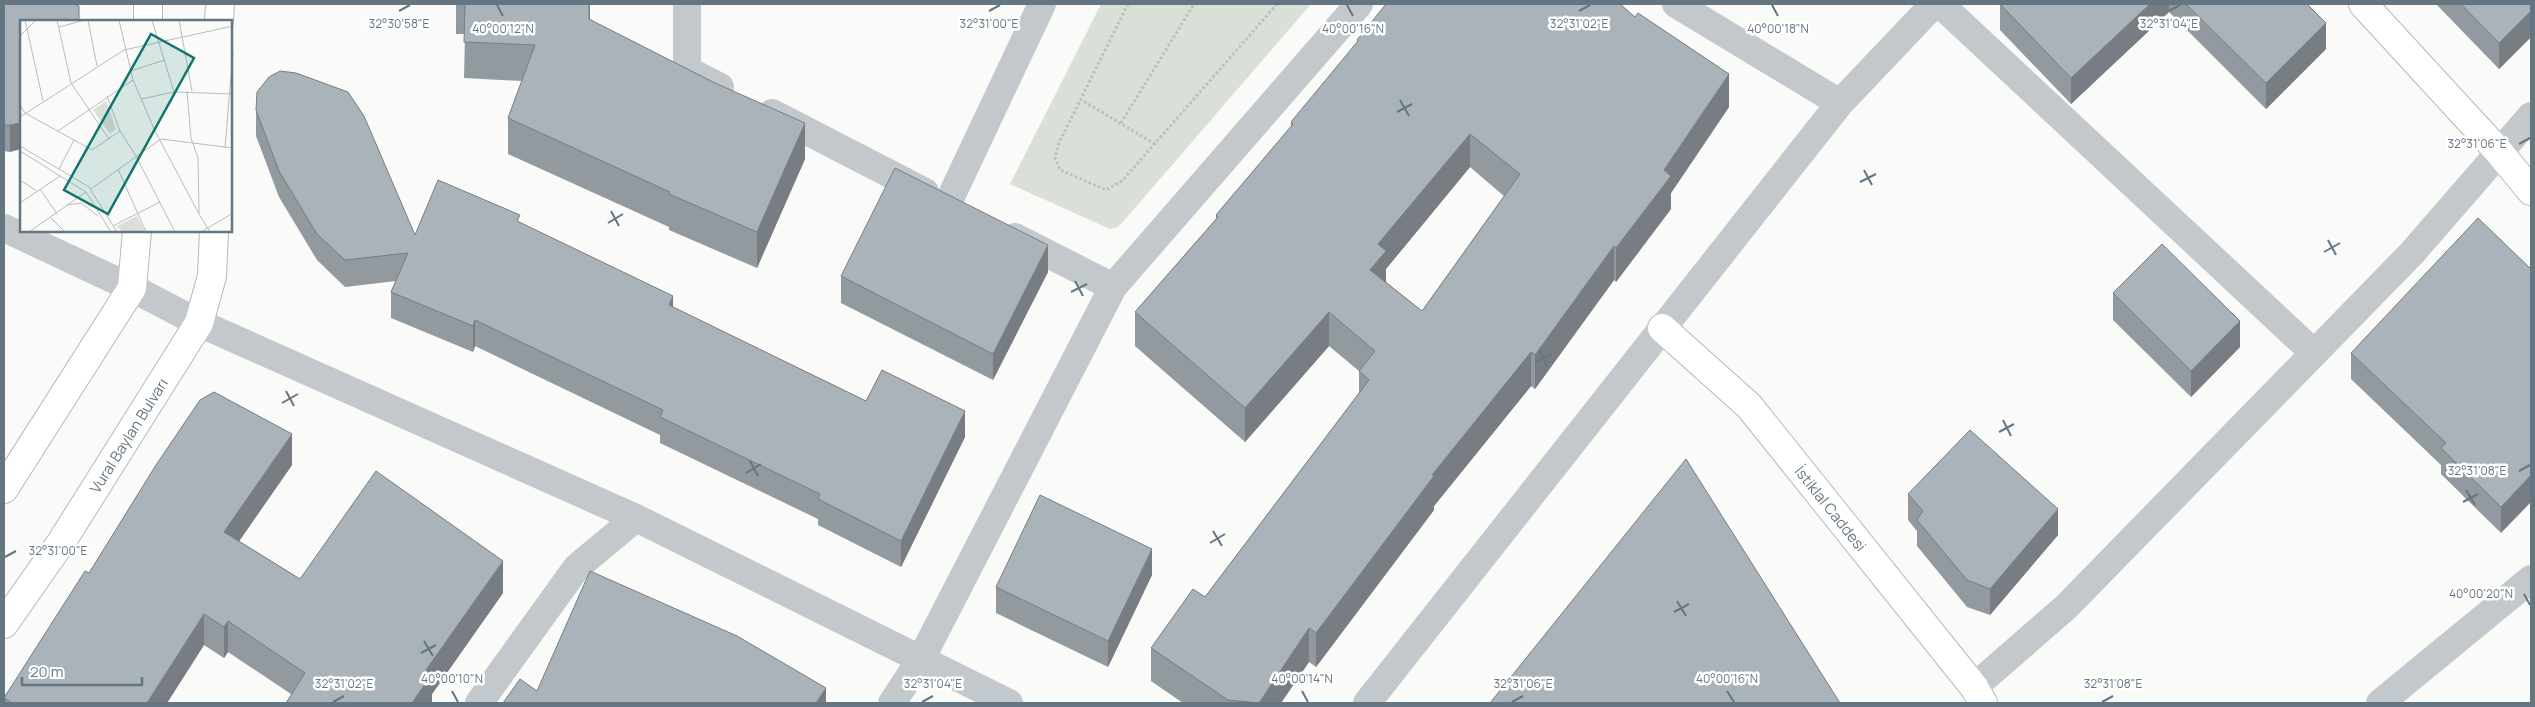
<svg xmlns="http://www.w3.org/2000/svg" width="2535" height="707" font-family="Manrope,sans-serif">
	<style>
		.green { fill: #dadfd7 }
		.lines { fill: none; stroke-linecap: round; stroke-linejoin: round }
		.secondary-casing { stroke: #b3babf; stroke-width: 30 }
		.path { stroke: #bbbfc2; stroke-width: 3; stroke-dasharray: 2.5 2.5; stroke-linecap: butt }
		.street { stroke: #c3c8cc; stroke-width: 28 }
		.secondary { stroke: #fff; stroke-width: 28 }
		.wall { fill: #929a9f; fill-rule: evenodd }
		.shaded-wall { fill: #777d82 }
		.building { fill: #aab3b9; stroke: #777d82; fill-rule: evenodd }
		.ticks { fill: none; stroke: #657683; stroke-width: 2 }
		.labels { text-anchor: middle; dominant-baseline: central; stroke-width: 5; stroke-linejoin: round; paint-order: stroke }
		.street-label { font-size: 15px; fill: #657683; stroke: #fff }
		.inset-road { fill: none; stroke: #b5bdc2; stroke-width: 1 }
		.view { fill: #0f766e; fill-opacity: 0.15; stroke: #0f766e; stroke-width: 2.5 }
		.inset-edge { fill: none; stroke: #657683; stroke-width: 2.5 }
		.ticks-label { font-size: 12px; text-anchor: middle; fill: #657683; stroke: #fff; stroke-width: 5; stroke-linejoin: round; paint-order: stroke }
	</style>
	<rect width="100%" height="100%" fill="#fafaf8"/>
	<path class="green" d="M 1101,4 L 1311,4 L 1122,223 L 1117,227 L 1110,229 L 1010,184 Z"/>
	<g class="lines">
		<defs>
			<g id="secondary">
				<path d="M 2363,4 L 2499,152 L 2531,191"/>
				<path d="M 148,21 L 148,4"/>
				<path d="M 219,21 L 220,4"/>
				<path id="s1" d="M 1662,328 L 1749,406 L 1974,687 L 1983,703"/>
				<path d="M 4,489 L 132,288 L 137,231"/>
				<path id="s2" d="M 4,624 L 62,541 L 199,323 L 212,276 L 214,231"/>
			</g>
		</defs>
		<use href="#secondary" class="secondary-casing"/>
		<path class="path" d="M 1128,4 L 1058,145 L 1055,158 L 1060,170 L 1106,190 L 1122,181 L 1277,4
			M 1080,99 L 1155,144
			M 1121,123 L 1194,4"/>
		<path class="street" d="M 687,4 L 687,70 L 720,87
			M 1676,4 L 1840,103
			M 1940,4 L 2314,353
			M 772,113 L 925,192
			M 948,203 L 1042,4
			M 4,228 L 132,288 L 199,323 L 636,518 L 1009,703
			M 1015,237 L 1113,287
			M 1974,687 L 2066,607 L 2412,253 L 2531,116
			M 479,703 L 577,567 L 636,518
			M 892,703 L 921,659 L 1113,287 L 1359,4
			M 1367,703 L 1840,103 L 1934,4
			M 2380,703 L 2531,579"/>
		<use href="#secondary" class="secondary"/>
	</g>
	<path class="wall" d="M 4,4 L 74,4 L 10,152 L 4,151 Z
		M 456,4 L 590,4 L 590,19 L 805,159 L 757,268 L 669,230 L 669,227 L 508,154 L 508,118 L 522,81 L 464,78 L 465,34 L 456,34 Z
		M 2000,4 L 2307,4 L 2326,49 L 2266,109 L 2169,12 L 2071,104 L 2000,30 Z
		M 2436,4 L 2531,4 L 2531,37 L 2499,69 Z
		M 1357,40 L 1729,107 L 1671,193 L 1671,209 L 1616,282 L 1614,280 L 1535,389 L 1531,386 L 1434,506 L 1434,510 L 1316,667 L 1309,662 L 1281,703 L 1183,703 L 1151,681 L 1151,648 L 1205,597 L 1359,393 L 1359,371 L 1329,346 L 1245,442 L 1135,346 L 1135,312 L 1216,219 L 1216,215 L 1291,127 L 1291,122 L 1357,43 ZM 1470,167 L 1504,196 L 1422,311 L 1386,282 L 1386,269 Z
		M 256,110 L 415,235 L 520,222 L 673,308 L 866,401 L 965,437 L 901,567 L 818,525 L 818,519 L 660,443 L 660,435 L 475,346 L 473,352 L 391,318 L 391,292 L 396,281 L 345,287 L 317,260 L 279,197 L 256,136 Z
		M 2531,269 L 2501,533 L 2441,474 L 2441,465 L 2351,379 L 2351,353 Z
		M 1048,272 L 993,380 L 841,303 L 841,276 Z
		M 2113,293 L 2240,347 L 2191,397 L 2113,320 Z
		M 292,465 L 239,541 L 300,579 L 503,593 L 432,694 L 432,703 L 291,694 L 228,652 L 224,658 L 204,645 L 167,703 L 4,703 L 4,697 L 89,573 Z
		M 1908,494 L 2058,535 L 1990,615 L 1967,607 L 1917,546 L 1917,531 L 1908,520 Z
		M 1152,575 L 1108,667 L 996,613 L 996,587 Z"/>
	<path class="shaded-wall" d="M 589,4 L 590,4 L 589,55 Z
		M 2150,4 L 2169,4 L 2169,12 L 2071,104 L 2071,78 Z
		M 2531,11 L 2531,37 L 2499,69 L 2499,43 Z
		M 2326,23 L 2326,49 L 2266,109 L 2266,83 Z
		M 1729,74 L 1729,107 L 1671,193 L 1671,209 L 1616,282 L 1616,248 L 1664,170 Z
		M 21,123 L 21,149 L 10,152 L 10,125 Z
		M 805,123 L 805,159 L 757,268 L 757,232 Z
		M 1470,134 L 1470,167 L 1386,269 L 1386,285 L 1370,270 L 1378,244 Z
		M 1048,245 L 1048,272 L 993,380 L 993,354 Z
		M 1614,246 L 1614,280 L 1535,389 L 1535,355 Z
		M 673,296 L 673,322 L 669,305 Z
		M 1329,312 L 1329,346 L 1245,442 L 1245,408 Z
		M 475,320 L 475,346 L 473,352 L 473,326 Z
		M 2240,321 L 2240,347 L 2191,397 L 2191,371 Z
		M 1531,352 L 1531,386 L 1434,506 L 1434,510 L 1316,667 L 1316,633 L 1432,475 Z
		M 965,411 L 965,437 L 901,567 L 901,541 Z
		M 292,434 L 292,465 L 224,563 L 224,532 Z
		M 2531,475 L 2531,502 L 2501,533 L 2501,507 Z
		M 2058,509 L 2058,535 L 1990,615 L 1990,589 Z
		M 1152,549 L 1152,575 L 1108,667 L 1108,641 Z
		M 503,561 L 503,593 L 432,694 L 432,703 L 412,703 L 426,670 Z
		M 204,614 L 204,645 L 167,703 L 147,703 Z
		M 228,621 L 228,652 L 224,658 L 224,627 Z
		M 1309,628 L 1309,662 L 1281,703 L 1259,703 Z
		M 826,688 L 826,703 L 816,703 Z"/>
	<path class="building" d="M 4,4 L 74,4 L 79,6 L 79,21 L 21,21 L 21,123 L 10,125 L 4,125 Z
		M 465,4 L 589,4 L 589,19 L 715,83 L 805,123 L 757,232 L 669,194 L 670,192 L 508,118 L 535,45 L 464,42 Z
		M 1386,4 L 1620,4 L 1635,17 L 1638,13 L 1729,74 L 1664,170 L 1671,176 L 1616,248 L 1614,246 L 1535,355 L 1531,352 L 1432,475 L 1434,476 L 1316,633 L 1309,628 L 1259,703 L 1228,700 L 1151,648 L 1193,589 L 1205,597 L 1369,380 L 1359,371 L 1375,351 L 1329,312 L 1245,408 L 1135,312 L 1218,217 L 1216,215 L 1293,124 L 1291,122 L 1358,41 L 1357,40 ZM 1470,134 L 1520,174 L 1422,311 L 1370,270 L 1386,251 L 1378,244 Z
		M 2000,4 L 2150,4 L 2071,78 Z
		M 2186,4 L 2307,4 L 2326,23 L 2266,83 Z
		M 2461,4 L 2531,4 L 2531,11 L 2499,43 Z
		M 280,71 L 296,73 L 348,92 L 364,116 L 415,235 L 438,180 L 520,215 L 517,221 L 673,296 L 669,305 L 866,401 L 882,370 L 965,411 L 901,541 L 818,499 L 820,494 L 660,417 L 663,410 L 475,320 L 473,326 L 391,292 L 408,253 L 345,260 L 317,234 L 279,171 L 256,110 L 257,92 L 269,77 Z
		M 895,168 L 1048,245 L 993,354 L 841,276 Z
		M 2478,218 L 2531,269 L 2531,475 L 2501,507 L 2441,448 L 2446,443 L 2351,353 Z
		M 2162,244 L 2240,321 L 2191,371 L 2113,293 Z
		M 214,392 L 292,434 L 224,532 L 300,579 L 376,471 L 503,561 L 426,670 L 432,674 L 412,703 L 286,703 L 305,673 L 228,621 L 224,627 L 204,614 L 147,703 L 12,703 L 4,698 L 85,571 L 89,573 L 156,465 L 200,400 Z
		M 1970,430 L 2058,509 L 1990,589 L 1967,580 L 1917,520 L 1923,511 L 1908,494 Z
		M 1686,459 L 1840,703 L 1490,703 Z
		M 1040,495 L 1152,549 L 1108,641 L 996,587 Z
		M 590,571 L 737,636 L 826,688 L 816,703 L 503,703 L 520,679 L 537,691 Z"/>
	<path class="ticks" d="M 497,5 L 503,16M 1347,5 L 1353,16M 1772,5 L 1778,16M 399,11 L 410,5M 989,11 L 1000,5M 1579,11 L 1590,5M 2169,11 L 2180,5M 1400,100 L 1409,116M 1397,112 L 1412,104M 2519,144 L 2530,138M 1864,170 L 1872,185M 1860,182 L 1876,174M 611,211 L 619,226M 608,223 L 623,214M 2328,240 L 2336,255M 2324,252 L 2340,243M 1075,281 L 1083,296M 1071,292 L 1087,284M 1539,350 L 1547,366M 1535,362 L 1551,354M 286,391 L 294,406M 282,403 L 298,394M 2003,420 L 2011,436M 1999,432 L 2014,424M 750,461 L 758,476M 2519,471 L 2530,465M 746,473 L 761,464M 2466,490 L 2475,505M 2463,502 L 2478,494M 1213,531 L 1222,546M 1210,543 L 1225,534M 5,557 L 16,551M 2524,594 L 2530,605M 1677,601 L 1686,616M 1674,612 L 1689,604M 424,641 L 433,656M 421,653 L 436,645M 452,691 L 458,702M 1302,691 L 1308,702M 1727,691 L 1734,702M 333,702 L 344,696M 922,702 L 933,696M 1512,702 L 1523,696M 2102,702 L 2113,696"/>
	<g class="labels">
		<g class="street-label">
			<text stroke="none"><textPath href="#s2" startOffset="226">Vural Baylan Bulvarı</textPath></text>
			<text stroke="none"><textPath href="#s1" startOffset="248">İstiklal Caddesi</textPath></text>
		</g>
	</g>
	<g transform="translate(20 20)">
		<rect width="212" height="212" fill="#fafaf8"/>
		<path d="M 86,81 L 96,109 L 90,114 L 73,90 ZM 117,196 L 125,212 L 103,212 L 97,206 Z" fill="#dadfd7"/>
		<path class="inset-road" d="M 5,0 L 23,81M 37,0 L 51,63 L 89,119M 68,0 L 77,46M 99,0 L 113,60 L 135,111 L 179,194M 132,0 L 154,72M 159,0 L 172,71M 39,7 L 65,0M 0,16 L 16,0M 110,51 L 145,40M 167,71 L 171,118 L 178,138 L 179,194 L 190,212M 87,76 L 100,111 L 116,136 L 155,212M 121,79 L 154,72 L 213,74M 0,85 L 5,93 L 72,130 L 100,111M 0,97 L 104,30 L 213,6M 38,111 L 113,60M 0,126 L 69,167 L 97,212M 205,128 L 213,32M 0,131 L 66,172 L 91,212M 39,149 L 54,120M 98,149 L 126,212M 0,160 L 17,171M 20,169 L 37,194M 71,169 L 141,119 L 213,128M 0,183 L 40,156M 47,185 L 61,183 L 78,196M 31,198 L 45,212M 93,206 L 140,182M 9,212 L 66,172M 181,212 L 213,193"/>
		<path class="view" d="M 131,14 L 174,38 L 88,194 L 44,170 Z"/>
		<rect width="212" height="212" class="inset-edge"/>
	</g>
	<g class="ticks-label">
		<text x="399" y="28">32°30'58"E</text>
		<text x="989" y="28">32°31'00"E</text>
		<text x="1579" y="28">32°31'02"E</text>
		<text x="2169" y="28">32°31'04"E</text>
		<text x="503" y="33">40°00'12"N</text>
		<text x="1353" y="33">40°00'16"N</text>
		<text x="1778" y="33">40°00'18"N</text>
		<text x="2477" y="148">32°31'06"E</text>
		<text x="2477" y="475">32°31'08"E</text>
		<text x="58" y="555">32°31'00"E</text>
		<text x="2481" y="598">40°00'20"N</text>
		<text x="452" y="683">40°00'10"N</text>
		<text x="1302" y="683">40°00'14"N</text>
		<text x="1727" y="683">40°00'16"N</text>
		<text x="344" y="688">32°31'02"E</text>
		<text x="933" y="688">32°31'04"E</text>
		<text x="1523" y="688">32°31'06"E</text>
		<text x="2113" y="688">32°31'08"E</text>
	</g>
	<rect width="2535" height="707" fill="none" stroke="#657683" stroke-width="10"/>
	<path d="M22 677v8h120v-8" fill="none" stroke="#657683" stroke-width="2.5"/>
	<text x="30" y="677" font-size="15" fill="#657683" stroke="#ffffff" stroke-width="4" paint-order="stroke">20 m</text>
</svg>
